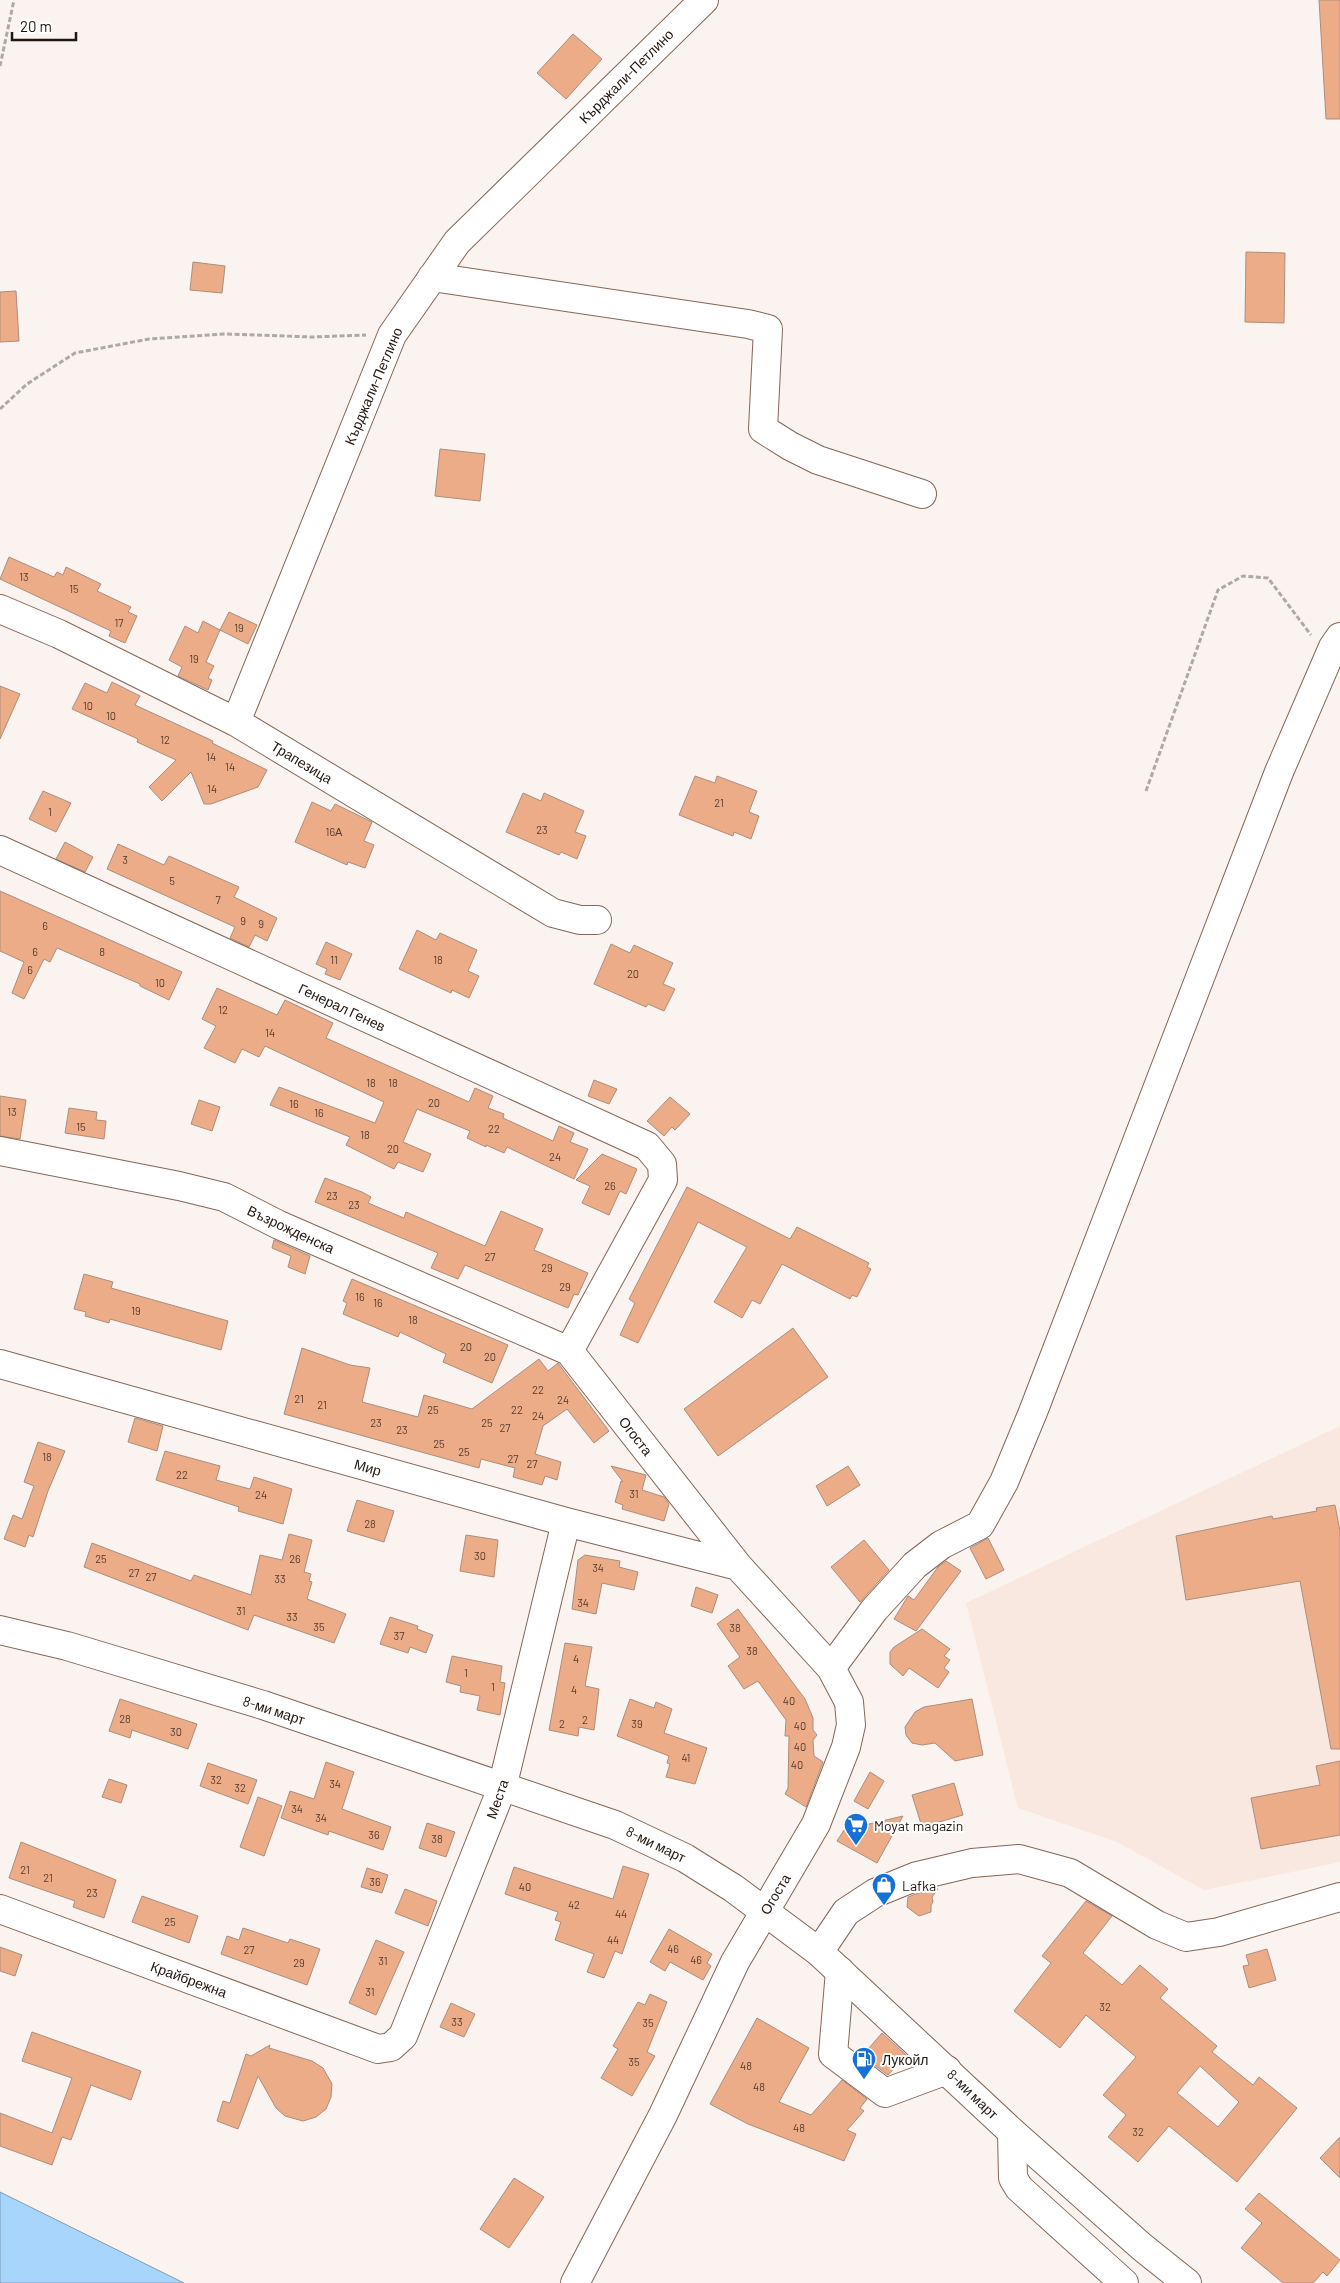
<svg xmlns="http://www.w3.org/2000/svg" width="1340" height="2283" font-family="Barlow,sans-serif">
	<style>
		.built { fill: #f9e8df }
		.water { fill: #a7d5fc; stroke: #7f9cb5 }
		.building { fill: #edac88; stroke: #ad8d7c; fill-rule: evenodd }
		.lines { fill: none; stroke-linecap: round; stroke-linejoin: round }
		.minor-casing { stroke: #846656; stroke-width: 30 }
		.major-casing { stroke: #846656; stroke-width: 30 }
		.path { stroke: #b1a8a4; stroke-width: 3; stroke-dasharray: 5 2.5; stroke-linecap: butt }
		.minor { stroke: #fff; stroke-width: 28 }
		.major { stroke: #fff; stroke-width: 28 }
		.labels { text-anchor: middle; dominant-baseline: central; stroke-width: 4; stroke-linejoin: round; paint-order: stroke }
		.number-label { font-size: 11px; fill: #553c2e }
		.street-label { font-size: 14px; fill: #221610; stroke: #fff }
		.poi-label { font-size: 14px; fill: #221610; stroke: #fff; text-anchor: start }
	</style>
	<rect width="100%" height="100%" fill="#faf3ef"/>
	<path class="built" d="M 1340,1426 L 1340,1862 L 1204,1890 L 1117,1842 L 1018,1808 L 966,1603 Z"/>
	<path class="water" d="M 0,2192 L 184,2283 L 0,2283 Z"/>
	<path class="building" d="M 1319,0 L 1340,0 L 1340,119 L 1326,119 Z
		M 573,34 L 602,59 L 566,99 L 537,73 Z
		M 1246,252 L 1285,253 L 1284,323 L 1245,322 Z
		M 193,262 L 225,266 L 222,293 L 190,290 Z
		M 16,291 L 19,341 L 0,342 L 0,292 Z
		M 440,449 L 485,454 L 480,501 L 435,496 Z
		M 9,557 L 54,577 L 57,572 L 63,575 L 66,567 L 101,584 L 97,591 L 131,607 L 128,612 L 137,616 L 125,643 L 109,636 L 111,631 L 0,579 Z
		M 229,612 L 257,625 L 248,644 L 220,630 L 206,662 L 214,666 L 208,678 L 212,680 L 208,690 L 178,676 L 182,667 L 169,660 L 185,626 L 198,633 L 203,621 L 220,630 Z
		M 112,682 L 140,696 L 135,705 L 213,741 L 212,743 L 267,770 L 258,787 L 211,804 L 204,804 L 191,772 L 162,801 L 149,787 L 176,760 L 137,742 L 138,739 L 72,709 L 85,683 L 107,693 Z
		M 0,686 L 20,694 L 0,739 Z
		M 695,776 L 715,783 L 717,776 L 757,791 L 749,812 L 759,816 L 751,839 L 734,832 L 733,836 L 679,815 Z
		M 43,791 L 71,803 L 56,832 L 29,819 Z
		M 523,793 L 541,801 L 544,793 L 584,811 L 575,832 L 586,836 L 577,859 L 561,852 L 559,855 L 506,832 Z
		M 312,802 L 331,811 L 335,804 L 372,822 L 364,841 L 374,845 L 365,868 L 348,862 L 347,865 L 295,842 Z
		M 65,842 L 93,857 L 85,872 L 56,859 Z
		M 118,844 L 164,865 L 169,856 L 239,887 L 234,897 L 277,918 L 267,941 L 255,935 L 249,947 L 230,938 L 235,927 L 107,869 Z
		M 0,891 L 182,972 L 169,1000 L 140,986 L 140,984 L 57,948 L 50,962 L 44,959 L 24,999 L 12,993 L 24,962 L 0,951 Z
		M 417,930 L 436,940 L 440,933 L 477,950 L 468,971 L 479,976 L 469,998 L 452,990 L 451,993 L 399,969 Z
		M 326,942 L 352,954 L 340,980 L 325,974 L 327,969 L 316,964 Z
		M 611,944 L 630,953 L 634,945 L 673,963 L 663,984 L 675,989 L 664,1011 L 648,1004 L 646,1007 L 594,984 Z
		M 217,988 L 277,1015 L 285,1000 L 333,1023 L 326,1038 L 469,1102 L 475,1088 L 493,1096 L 488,1108 L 504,1114 L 503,1118 L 553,1141 L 559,1126 L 574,1133 L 570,1142 L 588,1149 L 574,1179 L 507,1147 L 504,1153 L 486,1145 L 486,1147 L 467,1138 L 470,1131 L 417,1109 L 403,1142 L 431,1154 L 423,1172 L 398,1162 L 394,1169 L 346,1145 L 350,1137 L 270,1105 L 279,1087 L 375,1123 L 384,1102 L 265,1046 L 259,1057 L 242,1049 L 235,1063 L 204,1048 L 216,1026 L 202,1019 Z
		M 594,1080 L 617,1089 L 609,1104 L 588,1096 Z
		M 0,1096 L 26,1100 L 20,1139 L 0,1136 Z
		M 670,1097 L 690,1114 L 675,1130 L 672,1127 L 664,1136 L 647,1121 Z
		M 199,1100 L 220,1107 L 212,1131 L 191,1124 Z
		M 69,1108 L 97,1112 L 96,1120 L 106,1121 L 104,1139 L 65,1133 Z
		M 602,1154 L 637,1169 L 626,1194 L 620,1191 L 609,1215 L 582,1203 L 590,1186 L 576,1180 Z
		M 325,1178 L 362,1192 L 371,1197 L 368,1203 L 404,1218 L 406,1212 L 485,1246 L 501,1211 L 543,1229 L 534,1250 L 588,1273 L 578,1295 L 574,1294 L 568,1308 L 465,1265 L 458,1279 L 431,1268 L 438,1253 L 315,1202 Z
		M 687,1187 L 790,1239 L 797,1227 L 869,1263 L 867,1267 L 871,1269 L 857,1297 L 852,1295 L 850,1299 L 782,1264 L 760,1304 L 752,1300 L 742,1318 L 714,1302 L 747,1247 L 698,1222 L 638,1343 L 620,1335 L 635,1303 L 629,1299 Z
		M 274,1240 L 310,1256 L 305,1274 L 288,1267 L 291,1256 L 272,1248 Z
		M 84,1274 L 113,1282 L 111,1288 L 228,1321 L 221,1350 L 110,1319 L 109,1323 L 85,1316 L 86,1312 L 74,1309 Z
		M 352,1279 L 508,1345 L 492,1383 L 443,1362 L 446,1354 L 400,1332 L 398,1337 L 343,1314 L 347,1303 L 343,1301 Z
		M 793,1328 L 828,1377 L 718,1456 L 684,1409 Z
		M 302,1348 L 350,1365 L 370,1368 L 362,1402 L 418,1417 L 424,1395 L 472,1409 L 539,1359 L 548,1371 L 558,1363 L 609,1431 L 594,1443 L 567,1409 L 543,1426 L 535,1454 L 561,1462 L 557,1480 L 545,1476 L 542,1485 L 513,1477 L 515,1468 L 481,1459 L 479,1468 L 284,1414 Z
		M 135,1418 L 163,1426 L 157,1451 L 128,1442 Z
		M 38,1442 L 65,1451 L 48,1491 L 33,1537 L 29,1535 L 25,1547 L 4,1539 L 13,1515 L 22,1519 L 34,1486 L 24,1482 Z
		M 165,1451 L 220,1466 L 216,1480 L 250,1489 L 254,1477 L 292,1489 L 283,1524 L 238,1511 L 239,1507 L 156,1480 Z
		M 611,1466 L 646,1475 L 642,1490 L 664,1497 L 669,1504 L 664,1521 L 622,1509 L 623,1505 L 615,1502 L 621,1481 L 623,1482 Z
		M 848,1466 L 860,1485 L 827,1506 L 816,1486 Z
		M 357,1500 L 394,1511 L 384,1542 L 347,1531 Z
		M 1335,1505 L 1340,1531 L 1340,1749 L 1331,1749 L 1300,1581 L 1186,1600 L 1176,1536 L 1272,1516 L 1273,1519 L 1317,1511 L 1316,1508 Z
		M 289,1534 L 312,1540 L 304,1572 L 311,1574 L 309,1581 L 312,1582 L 307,1599 L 346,1614 L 334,1643 L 254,1615 L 248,1630 L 84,1567 L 92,1543 L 191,1581 L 194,1575 L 251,1595 L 260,1555 L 282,1560 Z
		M 466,1535 L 498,1540 L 494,1577 L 460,1571 Z
		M 988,1538 L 1004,1570 L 986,1579 L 970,1548 Z
		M 864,1540 L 889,1570 L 860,1602 L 831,1567 Z
		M 585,1555 L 620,1561 L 619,1567 L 638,1572 L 634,1590 L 602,1583 L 596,1614 L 572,1609 L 578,1560 Z
		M 946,1561 L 961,1571 L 916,1631 L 894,1619 L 908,1596 L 914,1600 L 938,1567 Z
		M 696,1587 L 718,1595 L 712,1613 L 691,1606 Z
		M 738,1609 L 805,1699 L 813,1718 L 813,1730 L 817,1735 L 813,1740 L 814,1756 L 823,1762 L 806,1807 L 785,1794 L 788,1788 L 789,1736 L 785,1736 L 786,1720 L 758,1681 L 744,1689 L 728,1666 L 740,1657 L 717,1624 Z
		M 390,1617 L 418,1626 L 417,1629 L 433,1635 L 426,1653 L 410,1647 L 408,1653 L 380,1644 Z
		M 922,1629 L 950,1649 L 944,1656 L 950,1660 L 944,1668 L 949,1672 L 938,1688 L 909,1668 L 903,1676 L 890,1664 L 890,1652 L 894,1647 Z
		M 565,1643 L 592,1647 L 585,1686 L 599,1689 L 594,1730 L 579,1727 L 578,1736 L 549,1730 Z
		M 452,1656 L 502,1666 L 500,1682 L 505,1683 L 500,1715 L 477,1710 L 480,1696 L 460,1692 L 461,1686 L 446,1682 Z
		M 120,1699 L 197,1724 L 188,1749 L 132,1730 L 130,1738 L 109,1731 Z
		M 630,1699 L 654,1708 L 656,1702 L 672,1709 L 664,1733 L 707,1748 L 695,1784 L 666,1777 L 670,1764 L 667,1763 L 669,1756 L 617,1736 Z
		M 972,1699 L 983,1755 L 955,1761 L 935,1743 L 922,1745 L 912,1743 L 906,1735 L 905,1727 L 915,1712 L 924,1707 Z
		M 1340,1761 L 1340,1835 L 1261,1849 L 1251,1798 L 1320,1785 L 1316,1766 Z
		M 326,1762 L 354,1772 L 342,1809 L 391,1827 L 383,1850 L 329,1831 L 328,1835 L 281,1818 L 290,1791 L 314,1799 Z
		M 208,1763 L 257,1780 L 248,1804 L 200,1786 Z
		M 870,1772 L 884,1781 L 868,1809 L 854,1801 Z
		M 109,1779 L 127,1785 L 121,1803 L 102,1797 Z
		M 954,1783 L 963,1815 L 922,1827 L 912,1795 Z
		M 258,1797 L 282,1806 L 264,1856 L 240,1847 Z
		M 903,1816 L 877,1863 L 837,1841 L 844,1830 Z
		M 427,1823 L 455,1832 L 446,1857 L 419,1848 Z
		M 21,1842 L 116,1880 L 104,1918 L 73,1907 L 75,1901 L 9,1878 Z
		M 623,1866 L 649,1874 L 622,1954 L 615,1951 L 604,1978 L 587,1972 L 594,1954 L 555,1940 L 561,1922 L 555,1920 L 558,1912 L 505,1894 L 514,1867 L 613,1899 Z
		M 367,1868 L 388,1875 L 382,1893 L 361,1887 Z
		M 932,1888 L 938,1889 L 932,1897 L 933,1902 L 931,1905 L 931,1912 L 919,1916 L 907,1907 L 908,1897 Z
		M 405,1889 L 437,1901 L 428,1926 L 395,1913 Z
		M 142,1896 L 198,1916 L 189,1943 L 132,1922 Z
		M 1086,1901 L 1112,1916 L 1083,1953 L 1122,1985 L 1140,1965 L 1168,1989 L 1160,1998 L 1217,2046 L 1212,2052 L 1253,2085 L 1259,2077 L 1297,2108 L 1237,2182 L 1169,2126 L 1138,2162 L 1108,2137 L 1126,2115 L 1103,2095 L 1136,2057 L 1086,2015 L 1060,2048 L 1014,2011 L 1051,1963 L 1042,1956 ZM 1200,2066 L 1239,2102 L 1218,2127 L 1177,2093 Z
		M 243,1928 L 288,1943 L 290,1939 L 320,1949 L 307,1985 L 221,1954 L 227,1936 L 239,1940 Z
		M 669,1929 L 712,1954 L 707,1963 L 711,1966 L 703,1980 L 670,1962 L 665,1971 L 650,1962 Z
		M 376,1940 L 404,1952 L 376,2015 L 349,2003 Z
		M 0,1947 L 22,1955 L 15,1976 L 0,1971 Z
		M 1267,1949 L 1276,1980 L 1249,1988 L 1243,1966 L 1249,1965 L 1246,1955 Z
		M 650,1994 L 667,2002 L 647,2052 L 655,2056 L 632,2096 L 601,2078 L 618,2049 L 613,2046 L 638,2002 L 645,2005 Z
		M 451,2003 L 475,2014 L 464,2037 L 440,2027 Z
		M 757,2018 L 809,2048 L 779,2102 L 811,2115 L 842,2080 L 867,2099 L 860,2108 L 864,2111 L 847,2130 L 856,2134 L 844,2161 L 748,2124 L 710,2104 Z
		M 32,2032 L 141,2071 L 131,2100 L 91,2085 L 71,2140 L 62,2137 L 52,2165 L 0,2146 L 0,2113 L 52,2133 L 72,2078 L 22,2061 Z
		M 882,2033 L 906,2055 L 888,2075 L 862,2056 Z
		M 270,2045 L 269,2048 L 312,2061 L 323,2068 L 332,2084 L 331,2097 L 326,2109 L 316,2117 L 303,2121 L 285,2116 L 276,2108 L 258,2076 L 238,2129 L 217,2121 L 223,2101 L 230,2103 L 246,2054 L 251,2056 Z
		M 1340,2137 L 1340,2178 L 1320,2158 Z
		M 514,2178 L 544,2197 L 509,2248 L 480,2229 Z
		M 1259,2193 L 1340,2260 L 1327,2276 L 1323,2272 L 1313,2283 L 1283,2283 L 1241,2248 L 1262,2223 L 1245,2209 Z"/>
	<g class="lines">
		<defs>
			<path id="minor" d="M 432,277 L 748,324 L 768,329 L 763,429 L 790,446 L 818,460 L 922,494
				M 0,609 L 59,634 L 236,722 L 553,913 L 580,920 L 597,920
				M 236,722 L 392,335 L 457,242 L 704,0
				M 0,850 L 647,1146 L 662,1164 L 663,1180 L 569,1351
				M 0,1151 L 179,1186 L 224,1197 L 279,1225 L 569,1351 L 738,1566 L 831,1668 L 849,1702 L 851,1725 L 846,1747 L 816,1824 L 735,1962 L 663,2115 L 575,2283
				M 0,1364 L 566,1522 L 738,1566
				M 831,1668 L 874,1610 L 915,1565 L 941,1545 L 980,1525 L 1004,1482 L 1033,1412 L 1279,772 L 1333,647 L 1340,637
				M 0,1909 L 378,2049 L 391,2047 L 403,2036 L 502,1788 L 566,1522
				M 819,1952 L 846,1912 L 875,1893 L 917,1876 L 972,1863 L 1019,1859 L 1070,1873 L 1157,1925 L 1186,1937 L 1219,1932 L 1340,1897
				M 840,1971 L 833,2054 L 885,2093 L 947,2070
				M 1012,2132 L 1013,2178 L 1019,2188 L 1124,2283"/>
			<path id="major" d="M 0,1630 L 67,1646 L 263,1705 L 615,1825 L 685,1858 L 733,1888 L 819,1952 L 1012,2132 L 1142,2247 L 1187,2283"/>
		</defs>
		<use href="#minor" class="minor-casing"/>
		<use href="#major" class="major-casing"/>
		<path class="path" d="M 0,66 L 14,0
			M 0,409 L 27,384 L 75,353 L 149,339 L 224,334 L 313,337 L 366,335
			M 1146,791 L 1218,590 L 1243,576 L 1268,578 L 1311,635"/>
		<use href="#minor" class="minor"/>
		<use href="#major" class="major"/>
	</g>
	<defs>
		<symbol id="supermarket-pin" viewBox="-11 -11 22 30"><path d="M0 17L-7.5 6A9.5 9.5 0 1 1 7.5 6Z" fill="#1670d9" stroke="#fff"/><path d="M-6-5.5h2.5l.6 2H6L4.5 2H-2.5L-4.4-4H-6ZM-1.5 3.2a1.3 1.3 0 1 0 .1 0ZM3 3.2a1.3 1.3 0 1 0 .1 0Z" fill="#fff"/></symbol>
		<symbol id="shop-pin" viewBox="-11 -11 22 30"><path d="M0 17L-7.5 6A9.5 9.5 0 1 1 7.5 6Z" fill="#1670d9" stroke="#fff"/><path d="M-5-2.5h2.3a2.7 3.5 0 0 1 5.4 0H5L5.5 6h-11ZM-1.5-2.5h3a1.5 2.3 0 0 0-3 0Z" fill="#fff"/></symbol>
		<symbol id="fuel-pin" viewBox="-11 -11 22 30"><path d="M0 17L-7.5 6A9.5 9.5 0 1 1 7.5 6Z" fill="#1670d9" stroke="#fff"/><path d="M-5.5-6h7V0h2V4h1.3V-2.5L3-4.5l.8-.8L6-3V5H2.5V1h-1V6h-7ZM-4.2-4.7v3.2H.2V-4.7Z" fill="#fff"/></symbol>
	</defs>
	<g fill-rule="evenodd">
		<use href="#supermarket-pin" x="842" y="1811" width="28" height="38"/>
		<use href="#shop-pin" x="870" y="1871" width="28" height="38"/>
		<use href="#fuel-pin" x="850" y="2045" width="28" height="38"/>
	</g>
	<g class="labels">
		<g class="number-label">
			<text x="24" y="576">13</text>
			<text x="74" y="588">15</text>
			<text x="119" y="622">17</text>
			<text x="239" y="627">19</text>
			<text x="194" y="658">19</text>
			<text x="88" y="705">10</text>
			<text x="111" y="715">10</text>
			<text x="165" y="739">12</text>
			<text x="211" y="756">14</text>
			<text x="230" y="766">14</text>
			<text x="212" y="788">14</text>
			<text x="719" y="802">21</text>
			<text x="50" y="811">1</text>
			<text x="542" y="829">23</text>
			<text x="334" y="831">16А</text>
			<text x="125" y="859">3</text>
			<text x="172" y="880">5</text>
			<text x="218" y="899">7</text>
			<text x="243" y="920">9</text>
			<text x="261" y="923">9</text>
			<text x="45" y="925">6</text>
			<text x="35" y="951">6</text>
			<text x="102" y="951">8</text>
			<text x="334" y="959">11</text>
			<text x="438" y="959">18</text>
			<text x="30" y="969">6</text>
			<text x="633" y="973">20</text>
			<text x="160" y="982">10</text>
			<text x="223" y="1009">12</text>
			<text x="270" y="1032">14</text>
			<text x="371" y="1082">18</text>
			<text x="393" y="1082">18</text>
			<text x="434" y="1102">20</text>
			<text x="294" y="1103">16</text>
			<text x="12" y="1111">13</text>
			<text x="319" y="1112">16</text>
			<text x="81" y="1126">15</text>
			<text x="494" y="1128">22</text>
			<text x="365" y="1134">18</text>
			<text x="393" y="1148">20</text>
			<text x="555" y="1156">24</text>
			<text x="610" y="1185">26</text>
			<text x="332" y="1195">23</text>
			<text x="354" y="1204">23</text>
			<text x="490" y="1256">27</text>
			<text x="547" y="1267">29</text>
			<text x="565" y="1286">29</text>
			<text x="360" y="1296">16</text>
			<text x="378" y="1302">16</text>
			<text x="136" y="1310">19</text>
			<text x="413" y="1319">18</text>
			<text x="466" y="1346">20</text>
			<text x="490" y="1356">20</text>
			<text x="538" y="1389">22</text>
			<text x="299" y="1398">21</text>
			<text x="563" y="1399">24</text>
			<text x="322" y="1404">21</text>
			<text x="433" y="1409">25</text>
			<text x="517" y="1409">22</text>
			<text x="538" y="1415">24</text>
			<text x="376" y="1422">23</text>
			<text x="487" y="1422">25</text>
			<text x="505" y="1427">27</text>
			<text x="402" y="1429">23</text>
			<text x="439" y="1443">25</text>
			<text x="464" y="1451">25</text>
			<text x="47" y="1456">18</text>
			<text x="513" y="1458">27</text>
			<text x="532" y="1463">27</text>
			<text x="182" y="1474">22</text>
			<text x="634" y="1493">31</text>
			<text x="261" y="1494">24</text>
			<text x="370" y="1523">28</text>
			<text x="480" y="1555">30</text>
			<text x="101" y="1558">25</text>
			<text x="295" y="1558">26</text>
			<text x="598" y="1567">34</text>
			<text x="134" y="1572">27</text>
			<text x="151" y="1576">27</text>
			<text x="280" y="1578">33</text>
			<text x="583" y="1602">34</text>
			<text x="241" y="1610">31</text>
			<text x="292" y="1616">33</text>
			<text x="319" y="1626">35</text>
			<text x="735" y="1627">38</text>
			<text x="399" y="1635">37</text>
			<text x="752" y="1650">38</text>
			<text x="576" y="1658">4</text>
			<text x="466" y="1672">1</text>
			<text x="493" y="1686">1</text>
			<text x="574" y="1689">4</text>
			<text x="789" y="1700">40</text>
			<text x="125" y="1718">28</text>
			<text x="585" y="1719">2</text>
			<text x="562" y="1723">2</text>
			<text x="637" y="1723">39</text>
			<text x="800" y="1725">40</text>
			<text x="176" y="1731">30</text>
			<text x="800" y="1746">40</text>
			<text x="686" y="1757">41</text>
			<text x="797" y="1764">40</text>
			<text x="216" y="1779">32</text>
			<text x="335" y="1783">34</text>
			<text x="240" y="1787">32</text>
			<text x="297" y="1808">34</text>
			<text x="321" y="1817">34</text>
			<text x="374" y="1834">36</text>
			<text x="437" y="1838">38</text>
			<text x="25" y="1869">21</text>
			<text x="48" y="1877">21</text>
			<text x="375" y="1881">36</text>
			<text x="525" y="1886">40</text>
			<text x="92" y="1892">23</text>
			<text x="574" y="1904">42</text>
			<text x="621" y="1913">44</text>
			<text x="170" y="1921">25</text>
			<text x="613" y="1939">44</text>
			<text x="673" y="1948">46</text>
			<text x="249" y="1949">27</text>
			<text x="696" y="1959">46</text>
			<text x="383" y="1960">31</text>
			<text x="299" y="1962">29</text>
			<text x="370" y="1991">31</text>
			<text x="1105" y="2006">32</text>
			<text x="457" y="2021">33</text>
			<text x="648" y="2022">35</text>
			<text x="634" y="2061">35</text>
			<text x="746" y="2065">48</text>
			<text x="759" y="2086">48</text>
			<text x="799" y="2127">48</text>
			<text x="1138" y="2131">32</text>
		</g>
		<g class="street-label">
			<text transform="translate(626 76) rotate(-45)">Кърджали-Петлино</text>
			<text transform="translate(373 386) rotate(-67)">Кърджали-Петлино</text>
			<text transform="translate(302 762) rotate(31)">Трапезица</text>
			<text transform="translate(342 1007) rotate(25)">Генерал Генев</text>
			<text transform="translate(291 1229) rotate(25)">Възрожденска</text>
			<text transform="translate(636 1436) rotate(52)">Огоста</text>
			<text transform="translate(368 1467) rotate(16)">Мир</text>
			<text transform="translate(274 1710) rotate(18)">8-ми март</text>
			<text transform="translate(497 1799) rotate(-71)">Места</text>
			<text transform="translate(656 1844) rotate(26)">8-ми март</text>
			<text transform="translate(775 1894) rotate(-59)">Огоста</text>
			<text transform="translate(189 1979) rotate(20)">Крайбрежна</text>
			<text transform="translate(973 2094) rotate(44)">8-ми март</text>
		</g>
		<g class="poi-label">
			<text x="874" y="1825">Moyat magazin</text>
			<text x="902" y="1885">Lafka</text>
			<text x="882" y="2059">Лукойл</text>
		</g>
	</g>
	<path d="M12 32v8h64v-8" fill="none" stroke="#221610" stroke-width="2.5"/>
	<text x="20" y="32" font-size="15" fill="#221610" stroke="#ffffff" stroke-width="4" paint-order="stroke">20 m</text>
</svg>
